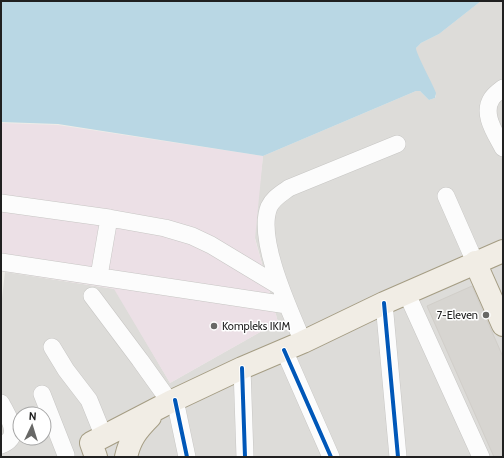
<svg xmlns="http://www.w3.org/2000/svg" width="504" height="458" font-family="Cabin,sans-serif">
	<style>
		.residential { fill: #dddcd9; fill-rule: evenodd }
		.industrial { fill: #ece0e6 }
		.water { fill: #b9d7e4 }
		.building { fill: #d7d5d1; stroke: #d1cec9 }
		.lines { fill: none; stroke-linecap: round; stroke-linejoin: round }
		.minor-casing { stroke: #c7c6c4; stroke-width: 18 }
		.major-casing { stroke: #a59d84; stroke-width: 24 }
		.minor { stroke: #fcfcfc; stroke-width: 17 }
		.major { stroke: #f1ede5; stroke-width: 22 }
		.cycleway-casing { stroke: #fff; stroke-width: 6 }
		.cycleway { stroke: #0057b8; stroke-width: 4 }
		.poi-dot { fill: #686866; stroke: #fff; stroke-width: 1.5 }
		.labels { text-anchor: middle; dominant-baseline: central; stroke-width: 3; stroke-linejoin: round; paint-order: stroke }
		.poi-label { font-size: 11px; fill: #202020; stroke: #fff; text-anchor: end }
	</style>
	<rect width="100%" height="100%" fill="#eeede8"/>
	<path class="residential" d="M 481,1 L 503,1 L 503,457 L 1,457 L 1,307 L 5,272 L 115,289 L 170,383 L 278,322 L 254,234 L 263,156 L 416,91 L 420,91 L 429,100 L 435,98 L 436,96 L 416,54 L 416,48 L 421,43 L 439,34 ZM 20,414 L 44,414 L 44,438 L 20,438 Z"/>
	<path class="industrial" d="M 1,123 L 58,125 L 263,156 L 255,239 L 278,322 L 170,383 L 114,289 L 1,271 Z"/>
	<path class="water" d="M 1,1 L 481,1 L 439,34 L 421,43 L 416,48 C 416,54 433,84 436,93 L 435,98 L 429,100 L 420,91 L 416,91 L 263,156 L 58,124 L 1,122 Z"/>
	<path class="building" d="M 472,286 L 503,357 L 503,457 L 494,457 L 427,306 Z"/>
	<g class="lines">
		<defs>
			<path id="minor" d="M 503,88 C 499,91 495,94 492,98 C 481,114 496,134 503,148
				M 446,196 L 475,262
				M 1,203 L 109,218 L 165,228 L 192,236 L 211,245 L 279,286
				M 1,262 L 287,305
				M 99,276 L 109,218
				M 407,294 L 481,457
				M 92,296 L 140,360 L 170,402
				M 384,303 L 398,457
				M 303,342 C 290,311 256,239 269,207 C 273,198 281,194 289,188 L 397,144
				M 52,347 L 66,370 L 89,400 L 104,437
				M 284,350 L 331,457
				M 242,368 L 245,457
				M 42,394 L 66,455
				M 175,400 L 187,457
				M 1,403 C 8,417 23,437 1,445"/>
			<path id="major" d="M 475,262 L 503,325
				M 96,457 L 91,443 L 170,402 L 242,368 L 303,342 L 384,303 L 503,251
				M 126,457 C 130,439 137,430 150,417"/>
		</defs>
		<use href="#minor" class="minor-casing"/>
		<use href="#major" class="major-casing"/>
		<use href="#minor" class="minor"/>
		<use href="#major" class="major"/>
		<defs>
			<path id="cycleway" d="M 384,303 L 398,457
				M 284,350 L 331,457
				M 242,368 L 245,457
				M 175,400 L 187,457"/>
		</defs>
		<use href="#cycleway" class="cycleway-casing"/>
		<use href="#cycleway" class="cycleway"/>
	</g>
	<g class="poi-dot">
		<circle cx="486" cy="315" r="4"/>
		<circle cx="214" cy="326" r="4"/>
	</g>
	<g class="labels">
		<g class="poi-label">
			<text x="478" y="315">7-Eleven</text>
			<text x="222" y="326" text-anchor="start">Kompleks IKIM</text>
		</g>
	</g>
	<rect width="504" height="458" fill="none" stroke="#202020" stroke-width="4"/>
	<g transform="translate(32 426) rotate(4)"><circle r="19" fill="#ffffff" stroke="#a6a6a6"/>
	<path d="M0-3L7 15L0 10L-7 15Z" fill="#686866"/>
	<text y="-6" font-size="11" font-weight="bold" text-anchor="middle" fill="#202020">N</text>
	</g>
</svg>
